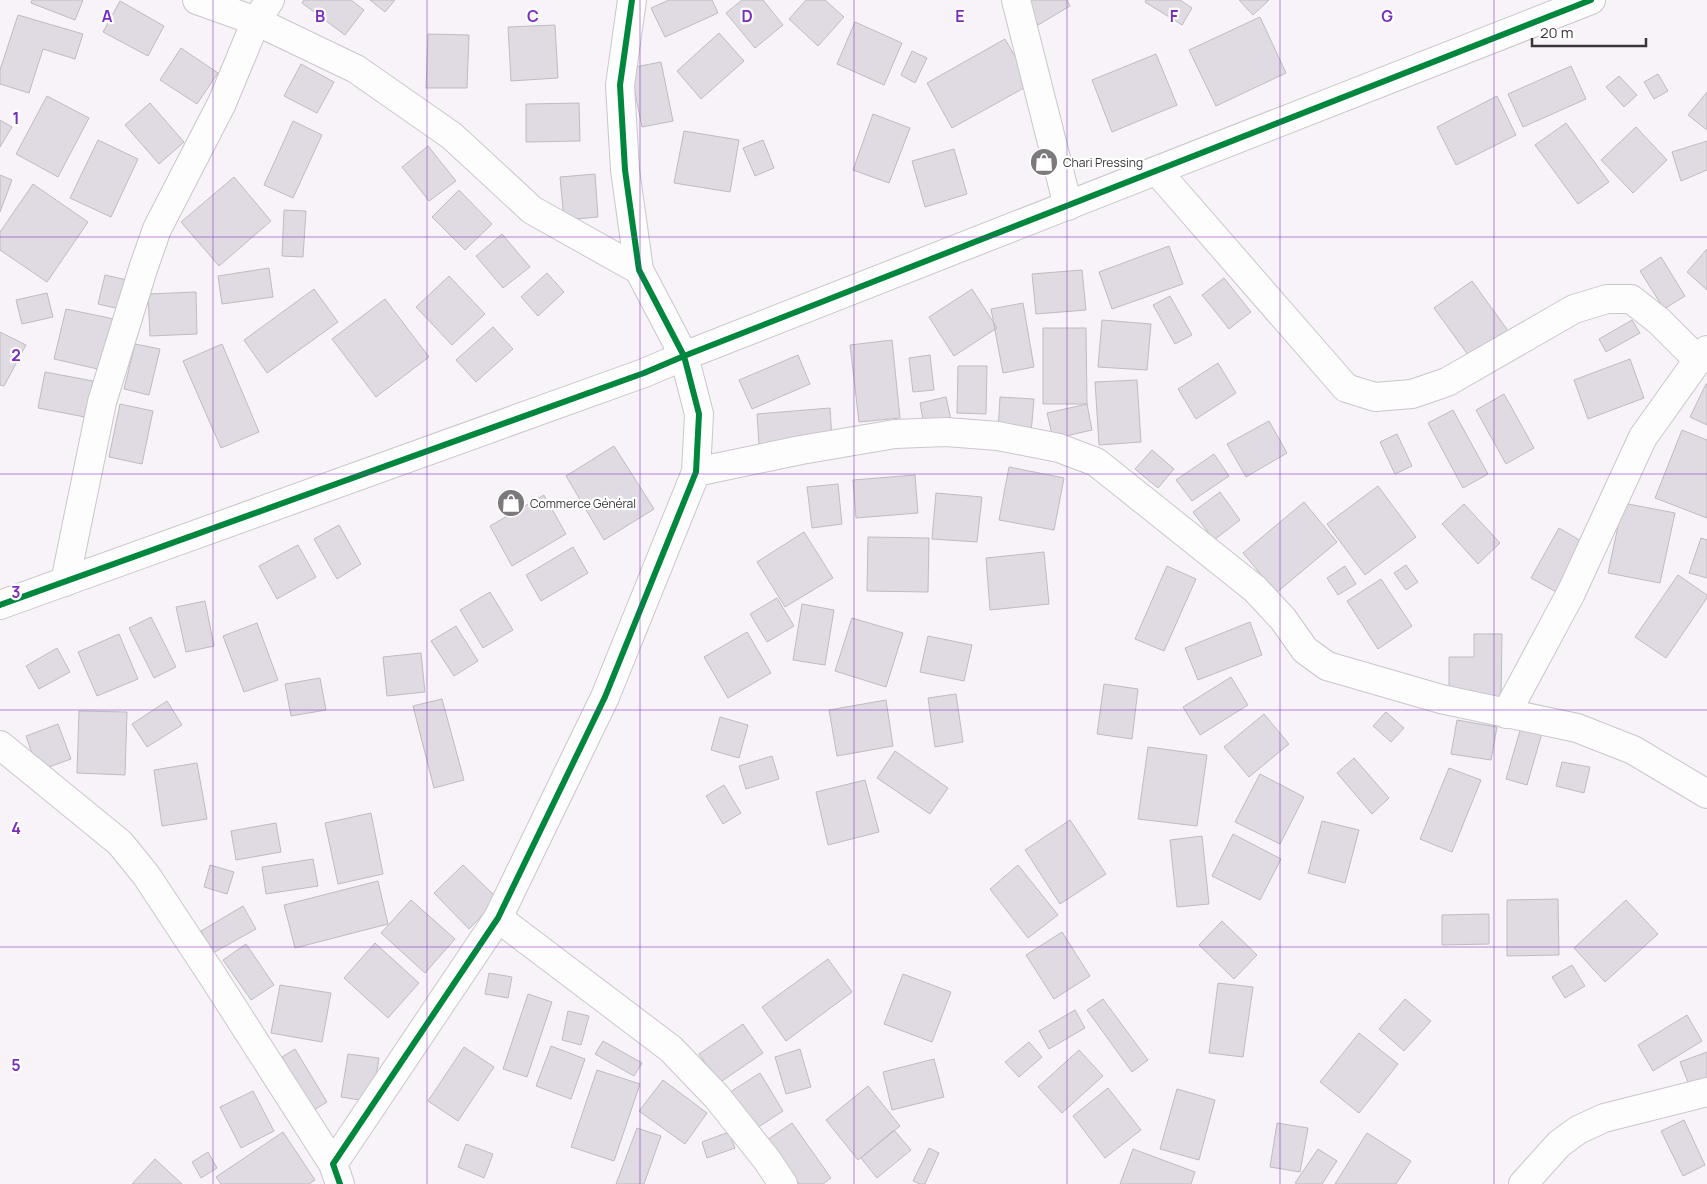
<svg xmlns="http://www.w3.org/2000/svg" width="1707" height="1184" font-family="Manrope,sans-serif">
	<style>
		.building { fill: #e0dae2; stroke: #bfbcc0 }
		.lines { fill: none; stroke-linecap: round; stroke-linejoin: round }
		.street-casing { stroke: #cac6cb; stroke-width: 30 }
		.secondary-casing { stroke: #cac6cb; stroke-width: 30 }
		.street { stroke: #fefdfe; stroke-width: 28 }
		.secondary { stroke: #fefdfe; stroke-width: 28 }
		.cycleway-casing { stroke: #fff; stroke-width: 9 }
		.cycleway { stroke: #00873e; stroke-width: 6 }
		.grid { fill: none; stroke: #7b2cbf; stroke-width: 1; stroke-opacity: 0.55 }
		.labels { text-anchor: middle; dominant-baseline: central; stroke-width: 4.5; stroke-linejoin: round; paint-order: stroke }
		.poi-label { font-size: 12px; fill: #39363a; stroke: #fff; text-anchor: start }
		.grid-label { font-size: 16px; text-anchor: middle; font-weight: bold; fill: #7b2cbf; stroke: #fff; stroke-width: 4.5; stroke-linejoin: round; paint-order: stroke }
	</style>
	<rect width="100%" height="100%" fill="#f7f3f8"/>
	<path class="building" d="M 32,0 L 83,0 L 75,20 L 31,3 Z
		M 304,0 L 351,0 L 364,10 L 345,35 L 302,3 Z
		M 370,0 L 395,0 L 385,12 Z
		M 669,0 L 712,0 L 718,13 L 665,37 L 651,8 Z
		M 742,0 L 763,0 L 783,25 L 755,48 L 726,13 Z
		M 806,0 L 825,0 L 844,17 L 818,46 L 789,19 Z
		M 1023,0 L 1067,0 L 1070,6 L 1038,25 Z
		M 1146,0 L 1180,0 L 1192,8 L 1182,25 L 1145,2 Z
		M 1239,0 L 1269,0 L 1253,15 Z
		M 120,1 L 164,26 L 148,56 L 103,32 Z
		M 18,15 L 83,34 L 75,59 L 43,49 L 29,93 L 0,84 L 0,70 Z
		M 1260,17 L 1286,73 L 1216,106 L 1189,50 Z
		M 855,22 L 902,43 L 884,85 L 837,64 Z
		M 555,25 L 558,78 L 511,81 L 508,27 Z
		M 719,33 L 744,61 L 701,99 L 677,71 Z
		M 428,34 L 469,35 L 467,88 L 426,88 Z
		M 1005,39 L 1031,84 L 952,128 L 927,83 Z
		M 181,48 L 218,73 L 197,104 L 160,80 Z
		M 912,51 L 927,58 L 915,83 L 901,75 Z
		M 1156,54 L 1177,105 L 1112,132 L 1092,80 Z
		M 661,62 L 673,121 L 642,127 L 630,68 Z
		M 301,64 L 334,82 L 317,113 L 284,96 Z
		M 1571,66 L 1586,99 L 1523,127 L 1508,94 Z
		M 1658,74 L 1668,91 L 1654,99 L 1644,82 Z
		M 1619,76 L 1637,95 L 1624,107 L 1606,87 Z
		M 1707,92 L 1707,130 L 1688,115 Z
		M 47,96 L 89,118 L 58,177 L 16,154 Z
		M 1497,96 L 1516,135 L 1456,165 L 1437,127 Z
		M 150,103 L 184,142 L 159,164 L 125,125 Z
		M 579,103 L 580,141 L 526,142 L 526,104 Z
		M 873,114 L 910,128 L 889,183 L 853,170 Z
		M 0,120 L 12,127 L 0,147 Z
		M 293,121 L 322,135 L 293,198 L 264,185 Z
		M 1566,123 L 1609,182 L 1578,204 L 1535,145 Z
		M 1636,127 L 1667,160 L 1633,193 L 1601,160 Z
		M 684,131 L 739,140 L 730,192 L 674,183 Z
		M 98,140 L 138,159 L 111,217 L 70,198 Z
		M 763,140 L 774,168 L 755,176 L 743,148 Z
		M 1707,141 L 1707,170 L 1681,181 L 1672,152 Z
		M 428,146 L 456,181 L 429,201 L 402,167 Z
		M 954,149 L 967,194 L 925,207 L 912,161 Z
		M 595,174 L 598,217 L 564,220 L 560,177 Z
		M 0,175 L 12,180 L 0,212 Z
		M 234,177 L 271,221 L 219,266 L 181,222 Z
		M 33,184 L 88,222 L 47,282 L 0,250 L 0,232 Z
		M 459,190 L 492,224 L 465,250 L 432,217 Z
		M 284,210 L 306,211 L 303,257 L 282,256 Z
		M 502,234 L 530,267 L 503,288 L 476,256 Z
		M 1169,246 L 1183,284 L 1112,309 L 1099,272 Z
		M 1707,249 L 1707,290 L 1687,272 Z
		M 1661,257 L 1685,296 L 1664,309 L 1640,271 Z
		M 269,268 L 273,297 L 222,304 L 218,276 Z
		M 1082,270 L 1086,310 L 1036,314 L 1032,274 Z
		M 547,273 L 564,292 L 538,316 L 521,297 Z
		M 105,275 L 127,280 L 120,309 L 98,304 Z
		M 449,276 L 485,314 L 452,345 L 416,307 Z
		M 1224,278 L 1251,312 L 1229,329 L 1202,295 Z
		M 1472,281 L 1509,332 L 1471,359 L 1434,308 Z
		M 314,289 L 338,322 L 267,373 L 244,340 Z
		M 972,289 L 997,328 L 954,356 L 929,317 Z
		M 196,292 L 197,334 L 150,336 L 148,294 Z
		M 47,293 L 53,317 L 22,324 L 16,300 Z
		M 1170,296 L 1192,335 L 1175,344 L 1153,305 Z
		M 385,299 L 429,357 L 376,397 L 332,339 Z
		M 1023,303 L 1034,367 L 1003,373 L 991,309 Z
		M 66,309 L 114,319 L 102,370 L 54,359 Z
		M 1102,320 L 1151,324 L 1147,370 L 1098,367 Z
		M 1632,320 L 1640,333 L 1606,352 L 1599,339 Z
		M 493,327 L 513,349 L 476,382 L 456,360 Z
		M 1043,328 L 1086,328 L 1087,404 L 1043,404 Z
		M 0,332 L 26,345 L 4,386 L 0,385 Z
		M 892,340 L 900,418 L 859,422 L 850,345 Z
		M 135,344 L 160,349 L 149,395 L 124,389 Z
		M 222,344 L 259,432 L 221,448 L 183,361 Z
		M 798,355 L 810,384 L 752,409 L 739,380 Z
		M 930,355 L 934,390 L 913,392 L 909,358 Z
		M 1630,359 L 1644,398 L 1588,419 L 1574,380 Z
		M 1218,363 L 1236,393 L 1196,419 L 1178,389 Z
		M 958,366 L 987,366 L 986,414 L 957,413 Z
		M 45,372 L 93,381 L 85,417 L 38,408 Z
		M 1137,380 L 1141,442 L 1099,445 L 1095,382 Z
		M 1706,384 L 1707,384 L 1707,425 L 1690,417 Z
		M 1504,394 L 1534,448 L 1506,464 L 1476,410 Z
		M 946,397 L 951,420 L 924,425 L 920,403 Z
		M 1000,397 L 1034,399 L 1031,433 L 998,431 Z
		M 120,404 L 153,411 L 142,464 L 109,457 Z
		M 1087,404 L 1092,430 L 1053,439 L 1047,413 Z
		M 830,408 L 832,440 L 759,445 L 757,414 Z
		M 1453,410 L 1488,474 L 1463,488 L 1428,423 Z
		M 1269,421 L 1287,453 L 1246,477 L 1227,444 Z
		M 1682,430 L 1707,440 L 1707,518 L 1655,498 Z
		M 1397,434 L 1412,466 L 1395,474 L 1380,442 Z
		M 614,446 L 654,509 L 604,540 L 566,476 Z
		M 1152,450 L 1174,469 L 1158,488 L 1135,469 Z
		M 1214,454 L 1229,476 L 1192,501 L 1176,480 Z
		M 1009,467 L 1064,478 L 1054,530 L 999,520 Z
		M 915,475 L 918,513 L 856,518 L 853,480 Z
		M 838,484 L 842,524 L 812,528 L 807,487 Z
		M 1378,486 L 1416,537 L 1365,575 L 1327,524 Z
		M 1220,492 L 1240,520 L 1214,540 L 1193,512 Z
		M 936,493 L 982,497 L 977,542 L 932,539 Z
		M 544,495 L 566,534 L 512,566 L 490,526 Z
		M 1304,502 L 1337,542 L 1276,593 L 1243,553 Z
		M 1623,503 L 1675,513 L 1660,583 L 1608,573 Z
		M 1464,504 L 1500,543 L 1478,564 L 1442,524 Z
		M 339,525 L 361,564 L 337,579 L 314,539 Z
		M 1559,528 L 1588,545 L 1560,594 L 1531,578 Z
		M 804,532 L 833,578 L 785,607 L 757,562 Z
		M 868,537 L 929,538 L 928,592 L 867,591 Z
		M 1701,538 L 1707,540 L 1707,578 L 1689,573 Z
		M 298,545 L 316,577 L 277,599 L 259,566 Z
		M 573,547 L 588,573 L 541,601 L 526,575 Z
		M 1044,552 L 1049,604 L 990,610 L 986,558 Z
		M 1406,565 L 1418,582 L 1406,590 L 1394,573 Z
		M 1167,566 L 1196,579 L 1164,651 L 1135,639 Z
		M 1345,566 L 1356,584 L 1338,595 L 1327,578 Z
		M 1678,575 L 1707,595 L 1707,598 L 1666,658 L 1635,637 Z
		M 1381,579 L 1412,626 L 1378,649 L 1347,601 Z
		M 490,592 L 513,630 L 483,648 L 460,610 Z
		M 777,598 L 794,626 L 767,642 L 750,614 Z
		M 205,601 L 214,646 L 186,652 L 176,607 Z
		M 802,604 L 834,610 L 825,665 L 793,660 Z
		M 151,617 L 176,667 L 154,678 L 129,628 Z
		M 852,618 L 903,633 L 886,687 L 835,671 Z
		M 1250,622 L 1262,655 L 1198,680 L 1185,648 Z
		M 257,623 L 278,680 L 244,692 L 223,636 Z
		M 456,626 L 478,661 L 454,676 L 431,641 Z
		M 747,632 L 771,673 L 728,698 L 704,657 Z
		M 119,634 L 138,679 L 97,696 L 78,652 Z
		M 1474,634 L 1502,634 L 1501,699 L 1449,699 L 1449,657 L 1474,657 Z
		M 928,636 L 972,645 L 964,681 L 920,672 Z
		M 57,648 L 70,672 L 39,689 L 26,666 Z
		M 421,653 L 425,692 L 387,696 L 383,657 Z
		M 1231,677 L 1248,705 L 1200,735 L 1183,707 Z
		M 320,678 L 326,710 L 291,716 L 285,684 Z
		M 1104,684 L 1138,689 L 1132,739 L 1097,734 Z
		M 956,694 L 963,742 L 935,747 L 928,698 Z
		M 442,699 L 464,780 L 434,788 L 413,706 Z
		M 886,700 L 893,746 L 837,756 L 829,710 Z
		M 167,701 L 182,725 L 147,747 L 132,724 Z
		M 79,711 L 127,712 L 125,775 L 77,773 Z
		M 1386,712 L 1404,728 L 1391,742 L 1373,726 Z
		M 1264,714 L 1289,744 L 1249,777 L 1224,747 Z
		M 720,717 L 748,725 L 739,758 L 711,750 Z
		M 1457,720 L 1497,727 L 1491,760 L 1451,754 Z
		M 58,724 L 71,759 L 38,771 L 26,736 Z
		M 1521,727 L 1542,733 L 1527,785 L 1506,779 Z
		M 1148,747 L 1207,755 L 1197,826 L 1138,819 Z
		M 895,751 L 948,788 L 930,814 L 877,778 Z
		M 772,756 L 779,779 L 746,789 L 739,766 Z
		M 1354,758 L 1389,798 L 1372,814 L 1337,773 Z
		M 1562,762 L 1590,767 L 1584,793 L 1556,786 Z
		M 197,763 L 207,819 L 162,826 L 154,770 Z
		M 1449,768 L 1481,780 L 1452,852 L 1420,839 Z
		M 1260,774 L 1304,797 L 1280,844 L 1235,822 Z
		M 865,780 L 879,832 L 828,845 L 816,792 Z
		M 724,785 L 741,813 L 723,824 L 706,796 Z
		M 371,813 L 383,874 L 338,884 L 325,823 Z
		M 1070,820 L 1106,874 L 1060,904 L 1025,850 Z
		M 1322,821 L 1359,830 L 1345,883 L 1308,873 Z
		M 276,823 L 281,852 L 236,860 L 231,831 Z
		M 1233,834 L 1281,859 L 1260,900 L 1212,876 Z
		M 1202,836 L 1209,904 L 1177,907 L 1170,840 Z
		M 313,859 L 318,886 L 266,894 L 262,867 Z
		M 210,865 L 234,872 L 227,894 L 204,887 Z
		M 463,865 L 498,899 L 469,929 L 434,893 Z
		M 1018,865 L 1058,915 L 1028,938 L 990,889 Z
		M 378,881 L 388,924 L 295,948 L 284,905 Z
		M 1558,899 L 1559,955 L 1507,956 L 1507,900 Z
		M 411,900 L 455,939 L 425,973 L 381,933 Z
		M 1626,900 L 1658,934 L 1605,982 L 1574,948 Z
		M 243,906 L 256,929 L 213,953 L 201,931 Z
		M 1489,914 L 1489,944 L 1442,945 L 1442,915 Z
		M 1222,921 L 1257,955 L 1234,979 L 1199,945 Z
		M 1062,932 L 1090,976 L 1054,999 L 1026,955 Z
		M 375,943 L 419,983 L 388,1018 L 344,978 Z
		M 246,944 L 274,985 L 251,1000 L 223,960 Z
		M 828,959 L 852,992 L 786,1041 L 762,1007 Z
		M 1572,965 L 1585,986 L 1565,998 L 1552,977 Z
		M 489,973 L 512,977 L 508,998 L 485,994 Z
		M 903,974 L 951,992 L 932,1042 L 884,1024 Z
		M 1218,983 L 1253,987 L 1243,1057 L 1209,1053 Z
		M 280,985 L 331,993 L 322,1042 L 271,1033 Z
		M 528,994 L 552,1002 L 527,1077 L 503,1069 Z
		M 1103,999 L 1148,1060 L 1132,1072 L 1087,1010 Z
		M 1405,999 L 1431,1021 L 1404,1051 L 1379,1029 Z
		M 1075,1010 L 1085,1028 L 1049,1049 L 1039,1031 Z
		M 568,1011 L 589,1016 L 581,1045 L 562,1040 Z
		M 1687,1015 L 1702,1041 L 1653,1071 L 1638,1045 Z
		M 743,1024 L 763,1053 L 719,1083 L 699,1054 Z
		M 1359,1033 L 1398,1064 L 1359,1113 L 1320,1082 Z
		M 603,1041 L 642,1063 L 634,1076 L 595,1054 Z
		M 1029,1042 L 1042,1057 L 1019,1077 L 1005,1062 Z
		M 551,1046 L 585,1059 L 571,1099 L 536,1086 Z
		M 464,1047 L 494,1067 L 458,1121 L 428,1101 Z
		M 295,1049 L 327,1102 L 314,1110 L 282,1057 Z
		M 800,1049 L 811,1087 L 786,1094 L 775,1057 Z
		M 1079,1050 L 1103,1076 L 1062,1113 L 1038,1087 Z
		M 1707,1052 L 1707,1084 L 1691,1090 L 1680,1062 Z
		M 348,1054 L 379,1058 L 372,1102 L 341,1097 Z
		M 934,1059 L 944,1097 L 892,1110 L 883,1072 Z
		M 597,1070 L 640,1084 L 614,1161 L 571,1147 Z
		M 760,1073 L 783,1111 L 754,1130 L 730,1092 Z
		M 663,1080 L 707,1113 L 685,1144 L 639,1111 Z
		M 868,1086 L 900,1126 L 858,1160 L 826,1120 Z
		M 1108,1088 L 1141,1130 L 1105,1158 L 1073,1116 Z
		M 1177,1089 L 1215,1100 L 1199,1160 L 1160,1149 Z
		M 253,1091 L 274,1131 L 241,1148 L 220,1107 Z
		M 1684,1120 L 1705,1165 L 1683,1176 L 1661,1131 Z
		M 792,1123 L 831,1178 L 823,1184 L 799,1184 L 767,1140 Z
		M 1277,1123 L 1308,1128 L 1300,1172 L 1270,1167 Z
		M 637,1128 L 661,1136 L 644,1184 L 616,1184 Z
		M 894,1130 L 911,1150 L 877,1178 L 861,1158 Z
		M 283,1132 L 315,1180 L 309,1184 L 221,1184 L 216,1177 Z
		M 729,1132 L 735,1148 L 707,1158 L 702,1142 Z
		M 1367,1133 L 1411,1161 L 1396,1184 L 1335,1184 Z
		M 466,1144 L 493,1154 L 484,1178 L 458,1167 Z
		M 929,1148 L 939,1153 L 925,1184 L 920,1184 L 913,1181 Z
		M 1133,1149 L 1195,1172 L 1191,1184 L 1120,1184 Z
		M 1318,1149 L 1337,1161 L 1322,1184 L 1297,1184 L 1295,1183 Z
		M 208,1152 L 217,1168 L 201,1178 L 192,1162 Z
		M 155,1159 L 182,1184 L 132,1184 Z"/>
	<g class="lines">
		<defs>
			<path id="street" d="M 197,0 L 256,21 L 356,69 L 452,136 L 532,210 L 639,270
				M 1016,0 L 1068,206
				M 1157,171 L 1346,388 L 1375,397 L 1412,394 L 1447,382 L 1574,309 L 1607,299 L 1631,299 L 1659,321 L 1698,360
				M 696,472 L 801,450 L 895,434 L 946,432 L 998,436 L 1059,448 L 1096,462 L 1255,589 L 1283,619 L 1305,650 L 1327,666 L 1441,699 L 1577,728 L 1633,750 L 1707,794
				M 65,582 L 102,402 L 143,269 L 157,229 L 222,103 L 256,21 L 270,0
				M 1506,714 L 1571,593 L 1643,437 L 1698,360 L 1707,350
				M 0,745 L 120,843 L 146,875 L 212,975 L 333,1164
				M 498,918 L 671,1049 L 717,1097 L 767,1160 L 783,1184
				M 340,1184 L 333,1164 L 498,918 L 605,697 L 696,472 L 699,414 L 684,356 L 639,270 L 625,170 L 620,85 L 632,0
				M 1523,1184 L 1559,1144 L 1578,1130 L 1604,1118 L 1707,1092"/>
			<path id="secondary" d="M 0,605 L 644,373 L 684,356 L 1591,0"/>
		</defs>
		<use href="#street" class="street-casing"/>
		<use href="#secondary" class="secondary-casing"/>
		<use href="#street" class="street"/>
		<use href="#secondary" class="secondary"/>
		<defs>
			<path id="cycleway" d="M 0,605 L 644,373 L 684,356 L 1591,0
				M 340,1184 L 333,1164 L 498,918 L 605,697 L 696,472 L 699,414 L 684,356 L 639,270 L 625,170 L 620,85 L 632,0"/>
		</defs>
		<use href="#cycleway" class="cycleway-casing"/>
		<use href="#cycleway" class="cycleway"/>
	</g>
	<path class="grid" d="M 213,0 L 213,1184M 427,0 L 427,1184M 640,0 L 640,1184M 854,0 L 854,1184M 1067,0 L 1067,1184M 1280,0 L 1280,1184M 1494,0 L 1494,1184M 0,237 L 1707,237M 0,474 L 1707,474M 0,710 L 1707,710M 0,947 L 1707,947"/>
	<defs>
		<symbol id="shop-disc" viewBox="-11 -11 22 22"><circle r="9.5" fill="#7c787c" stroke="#fff"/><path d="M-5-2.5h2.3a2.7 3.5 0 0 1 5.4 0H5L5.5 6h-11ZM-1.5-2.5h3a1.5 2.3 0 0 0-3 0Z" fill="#fff"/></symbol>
	</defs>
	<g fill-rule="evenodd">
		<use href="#shop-disc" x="1028" y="146" width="32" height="32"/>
		<use href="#shop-disc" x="495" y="487" width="32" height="32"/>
	</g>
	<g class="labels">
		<g class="poi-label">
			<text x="1063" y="162">Chari Pressing</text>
			<text x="530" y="503">Commerce Général</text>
		</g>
	</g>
	<g class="grid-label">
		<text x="107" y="22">A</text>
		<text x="320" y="22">B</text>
		<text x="533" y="22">C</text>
		<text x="747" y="22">D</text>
		<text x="960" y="22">E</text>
		<text x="1174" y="22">F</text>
		<text x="1387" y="22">G</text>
		<text x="16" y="124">1</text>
		<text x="16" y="361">2</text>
		<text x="16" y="598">3</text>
		<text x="16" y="834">4</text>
		<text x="16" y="1071">5</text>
	</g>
	<path d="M1532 38v8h114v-8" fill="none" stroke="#39363a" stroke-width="2.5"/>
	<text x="1540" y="38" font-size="15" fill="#39363a" stroke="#ffffff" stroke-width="4" paint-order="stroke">20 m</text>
</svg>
